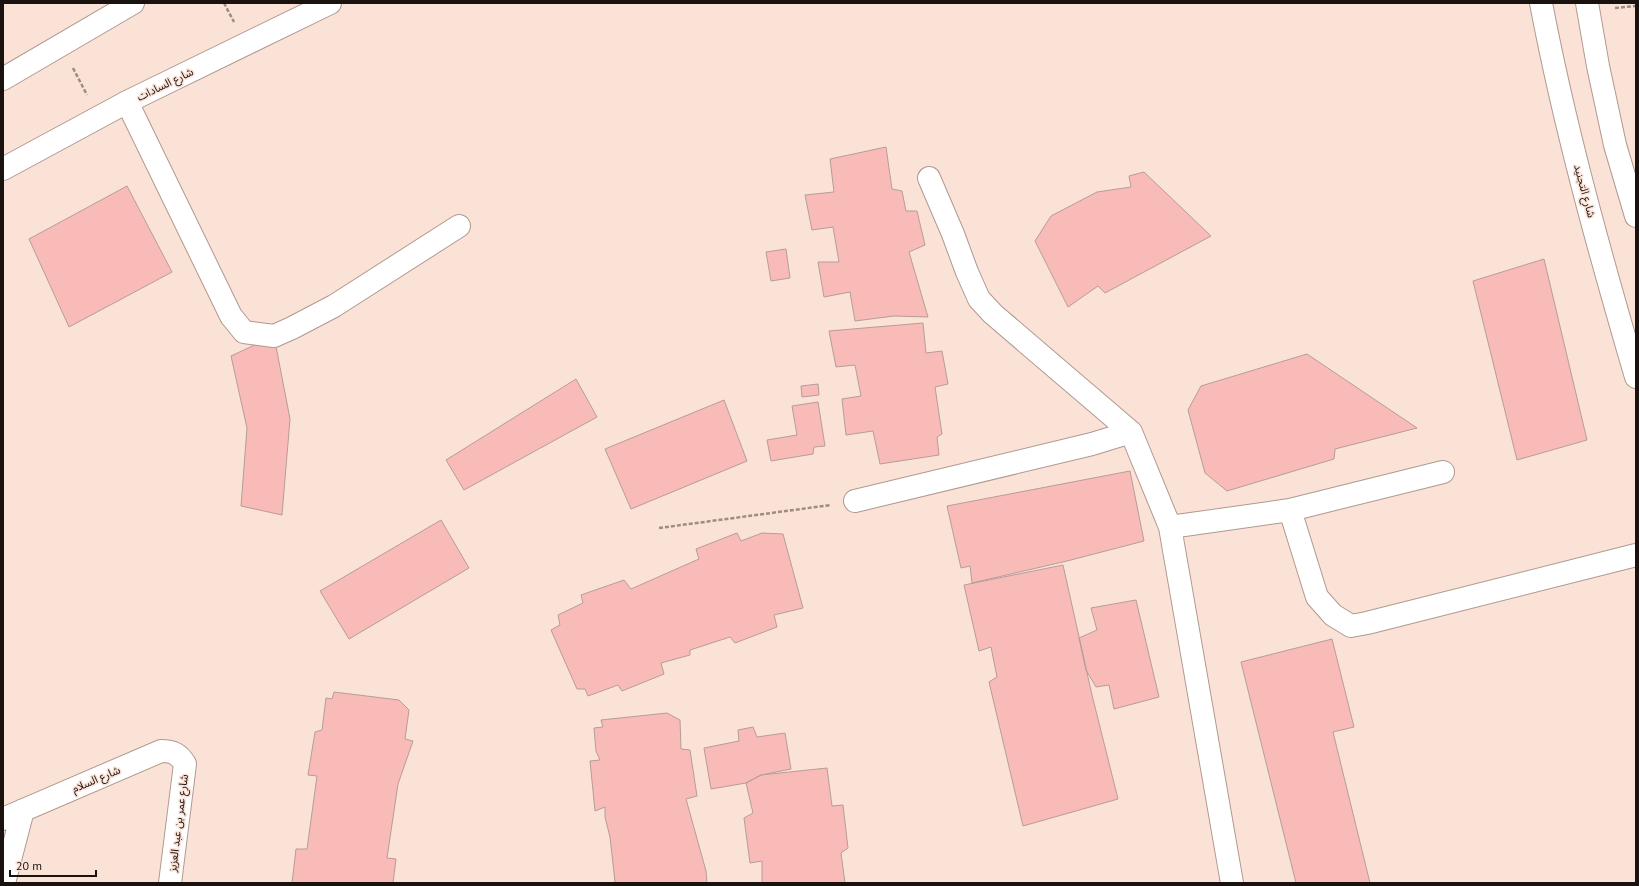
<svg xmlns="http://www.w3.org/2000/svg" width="1639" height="886" font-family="'PT Sans','Noto Sans Arabic',sans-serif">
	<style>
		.building { fill: #f9bbb8; stroke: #b69c9a }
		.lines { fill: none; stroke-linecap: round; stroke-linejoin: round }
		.minor-casing { stroke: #b0998f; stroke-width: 24 }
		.trunk-casing { stroke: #b0998f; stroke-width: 24 }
		.path { stroke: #9e8c84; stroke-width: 2.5; stroke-dasharray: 4 2; stroke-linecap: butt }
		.minor { stroke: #fff; stroke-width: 22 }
		.trunk { stroke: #fff; stroke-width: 22 }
		.labels { text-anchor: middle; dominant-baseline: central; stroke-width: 3; stroke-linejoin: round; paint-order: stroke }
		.street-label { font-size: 11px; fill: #1a120f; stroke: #fbe2d7 }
	</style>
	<rect width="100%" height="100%" fill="#fbe2d7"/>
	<path class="building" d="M 886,147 L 892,189 L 902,191 L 906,211 L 917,211 L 925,245 L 909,252 L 928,317 L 894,316 L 855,321 L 850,292 L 824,297 L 818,262 L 839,262 L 833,227 L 812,230 L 805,195 L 834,192 L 830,159 Z
		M 1144,172 L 1211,236 L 1105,293 L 1098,286 L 1068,307 L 1035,241 L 1051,216 L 1097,192 L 1131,187 L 1129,176 Z
		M 127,186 L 172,272 L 69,327 L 29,239 Z
		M 786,249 L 790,278 L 771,281 L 766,252 Z
		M 1544,259 L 1587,440 L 1517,460 L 1473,281 Z
		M 923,323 L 926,353 L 942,351 L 948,384 L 935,387 L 942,434 L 937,437 L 939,455 L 880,464 L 873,431 L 846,435 L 842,399 L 861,396 L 855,365 L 836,367 L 829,331 Z
		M 274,336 L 290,419 L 282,515 L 241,506 L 247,428 L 231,356 Z
		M 1307,354 L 1417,428 L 1335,449 L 1334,459 L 1227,491 L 1205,473 L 1188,410 L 1201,386 Z
		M 576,379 L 597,417 L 464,490 L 446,460 Z
		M 818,384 L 819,395 L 802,397 L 801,386 Z
		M 724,400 L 747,461 L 631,509 L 605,449 Z
		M 818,402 L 825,446 L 814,447 L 813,454 L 771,461 L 767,440 L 797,435 L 792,406 Z
		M 1130,471 L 1144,541 L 1067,561 L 972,583 L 970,566 L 961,568 L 947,506 Z
		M 441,520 L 469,568 L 349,639 L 320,591 Z
		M 737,533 L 741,541 L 762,533 L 783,534 L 803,608 L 774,615 L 777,627 L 735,643 L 730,637 L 690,650 L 690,655 L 661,663 L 664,674 L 622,691 L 618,685 L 588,696 L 585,689 L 577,689 L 551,630 L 560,625 L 558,615 L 583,603 L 581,595 L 624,580 L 631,589 L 699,559 L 696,549 Z
		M 1063,565 L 1092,695 L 1118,799 L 1023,826 L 989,682 L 997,677 L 991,647 L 979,651 L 964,585 Z
		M 1136,600 L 1159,697 L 1114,709 L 1109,685 L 1096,687 L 1086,670 L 1079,638 L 1097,630 L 1091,608 Z
		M 1332,639 L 1354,727 L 1333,732 L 1370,883 L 1296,883 L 1241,662 Z
		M 334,692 L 399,700 L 409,710 L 405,739 L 413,741 L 398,784 L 387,858 L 396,859 L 393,883 L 292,883 L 296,849 L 307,849 L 317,776 L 308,775 L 315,732 L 322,730 L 326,698 L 332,699 Z
		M 667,713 L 680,720 L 681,749 L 690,750 L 697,796 L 686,799 L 706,871 L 707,883 L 612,883 L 615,882 L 610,837 L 605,817 L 605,807 L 595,811 L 590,761 L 600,760 L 596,751 L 594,728 L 603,727 L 601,720 Z
		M 753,727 L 757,737 L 785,733 L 791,769 L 761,775 L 746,783 L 711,789 L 704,748 L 739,741 L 738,730 Z
		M 827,768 L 832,806 L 843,805 L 848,848 L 841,853 L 845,883 L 762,883 L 762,861 L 750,863 L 744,818 L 753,813 L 746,783 L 761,775 Z"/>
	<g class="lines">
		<defs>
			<path id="minor" d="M 127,102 L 231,316 L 244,332 L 274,336 L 292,328 L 334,306 L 459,226
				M 929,178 L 953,234 L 967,272 L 979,299 L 993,314 L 1131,432 L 1170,527 L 1232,883
				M 855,501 L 1092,444 L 1131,432
				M 1290,510 L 1317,597 L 1333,615 L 1351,626 L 1367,623 L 1636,555
				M 1170,527 L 1290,510 L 1443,472
				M 3,819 L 161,751 C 173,751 179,754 185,764 L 170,883
				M 4,883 L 23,810"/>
			<path id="trunk" d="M 1541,3 C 1565,129 1600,254 1636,377
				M 1587,3 L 1598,66 L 1615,145 L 1636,216
				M 3,79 L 133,3
				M 3,169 L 127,102 L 330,3"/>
		</defs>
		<use href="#minor" class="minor-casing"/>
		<use href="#trunk" class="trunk-casing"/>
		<path class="path" d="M 224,3 L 234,22
			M 1615,8 L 1636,6
			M 73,68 L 87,95
			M 659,528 L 831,505"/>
		<use href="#minor" class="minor"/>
		<use href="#trunk" class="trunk"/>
	</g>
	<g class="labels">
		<g class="street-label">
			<text transform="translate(165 84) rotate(-26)">شارع السادات</text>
			<text transform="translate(1585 191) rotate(75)">شارع التجنيد</text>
			<text transform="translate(96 779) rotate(-23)">شارع السلام</text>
			<text transform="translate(178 823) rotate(-83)">شارع عمر بن عبد العزيز</text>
		</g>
	</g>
	<rect width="1639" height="886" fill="none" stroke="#1a120f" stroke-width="8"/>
	<path d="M10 870v6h86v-6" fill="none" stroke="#1a120f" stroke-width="2"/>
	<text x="16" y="870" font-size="12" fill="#1a120f" stroke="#fbe2d7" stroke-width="3" paint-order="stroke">20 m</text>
</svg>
